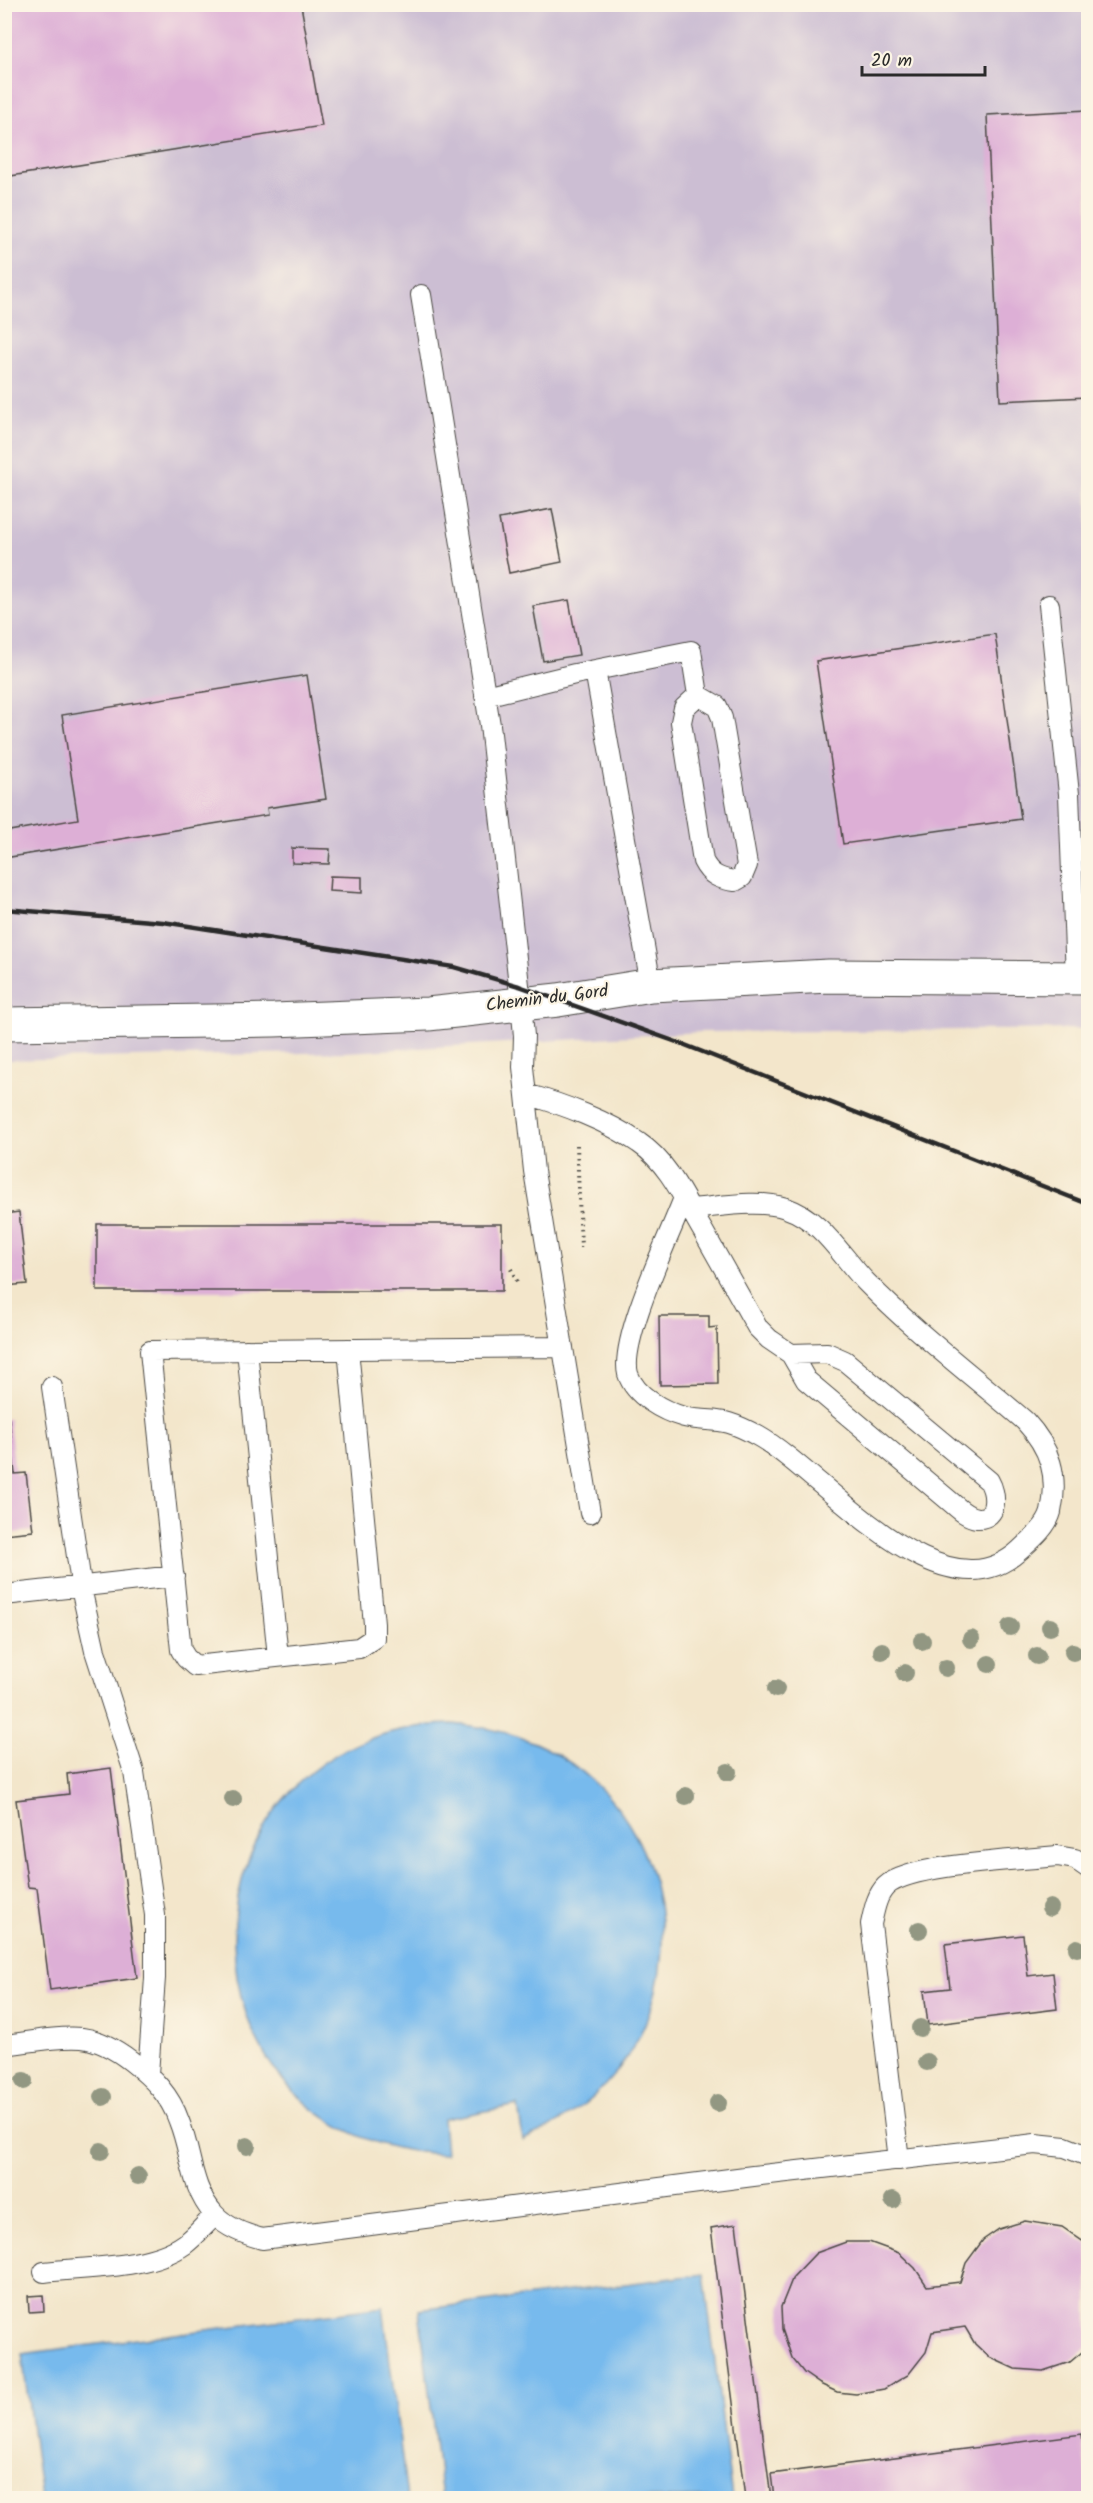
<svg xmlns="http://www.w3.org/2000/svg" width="1093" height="2503" font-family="Kalam,sans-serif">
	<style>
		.industrial { fill: #ccbed3 }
		.water { fill: #77baed; stroke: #51728c; stroke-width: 1.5 }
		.building { fill: #ddafd6 }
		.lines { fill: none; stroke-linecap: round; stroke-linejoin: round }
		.lane-casing { stroke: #494743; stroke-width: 22 }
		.street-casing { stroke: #494743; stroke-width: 35 }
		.path { stroke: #494743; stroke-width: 4; stroke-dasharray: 1.5 4.5; stroke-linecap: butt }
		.lane { stroke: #fff; stroke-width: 20 }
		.street { stroke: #fff; stroke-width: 33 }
		.rail { stroke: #2b2b2b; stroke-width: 4.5 }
		.tree { fill: #929782 }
		.labels { text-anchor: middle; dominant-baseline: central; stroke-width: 4.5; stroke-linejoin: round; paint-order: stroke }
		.street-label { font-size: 18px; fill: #2b2b2b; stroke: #fcf5e5 }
	</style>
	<rect width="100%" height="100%" fill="#fcf5e5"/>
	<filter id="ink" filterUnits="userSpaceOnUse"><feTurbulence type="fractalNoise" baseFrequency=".0167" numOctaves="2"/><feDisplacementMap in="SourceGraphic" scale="12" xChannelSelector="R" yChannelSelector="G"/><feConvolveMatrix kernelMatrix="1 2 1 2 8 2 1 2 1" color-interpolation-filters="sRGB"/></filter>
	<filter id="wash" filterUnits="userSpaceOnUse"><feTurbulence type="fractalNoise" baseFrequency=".008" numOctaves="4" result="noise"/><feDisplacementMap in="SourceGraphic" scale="24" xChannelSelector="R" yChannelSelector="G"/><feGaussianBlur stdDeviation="1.35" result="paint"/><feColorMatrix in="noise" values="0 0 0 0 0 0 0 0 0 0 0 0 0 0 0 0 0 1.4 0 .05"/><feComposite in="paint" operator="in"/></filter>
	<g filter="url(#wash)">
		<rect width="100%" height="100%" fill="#f3e6cb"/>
		<path class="industrial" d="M 4,5 L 1088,5 L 1088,1029 L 702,1032 L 347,1052 L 5,1060 Z"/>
		<path class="water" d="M 452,1724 C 690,1738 742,2050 523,2140 L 518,2105 L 443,2119 L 446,2154 C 161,2145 164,1730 452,1724 Z
			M 704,2274 L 732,2498 L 442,2498 L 419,2310 Z
			M 383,2307 L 407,2498 L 41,2498 L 22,2354 Z"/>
		<g id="blocks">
			<path class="building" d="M 4,5 L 301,5 L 322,126 L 4,177 Z
				M 1088,110 L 1088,397 L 1000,401 L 987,115 Z
				M 552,509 L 562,562 L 509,573 L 499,519 Z
				M 569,600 L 579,655 L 543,661 L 533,606 Z
				M 995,634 L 1021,819 L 843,844 L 816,661 Z
				M 307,675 L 326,799 L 267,808 L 268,815 L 4,858 L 4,832 L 78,819 L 62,715 Z
				M 292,848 L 330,849 L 329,864 L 292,863 Z
				M 330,876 L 362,877 L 362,893 L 329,891 Z
				M 19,1212 L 27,1284 L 4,1286 L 4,1214 Z
				M 97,1224 L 502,1224 L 502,1291 L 97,1291 Z
				M 659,1316 L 709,1316 L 709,1328 L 717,1327 L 718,1384 L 660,1385 Z
				M 4,1419 L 9,1419 L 15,1474 L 26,1473 L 33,1531 L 4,1534 Z
				M 111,1768 L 137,1978 L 50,1990 L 37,1888 L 28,1887 L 16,1800 L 69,1794 L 67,1774 Z
				M 1023,1935 L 1028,1976 L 1053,1973 L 1057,2009 L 928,2025 L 924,1991 L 950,1988 L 945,1944 Z
				M 1025,2221 L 1062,2227 L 1088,2245 L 1088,2347 L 1070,2362 L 1043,2371 L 1015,2369 L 989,2357 L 975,2344 L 965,2327 L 932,2332 L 926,2352 L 908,2375 L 884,2389 L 856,2394 L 837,2392 L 820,2384 L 804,2373 L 792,2358 L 782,2329 L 781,2307 L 793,2277 L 816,2253 L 846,2242 L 869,2242 L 899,2253 L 915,2268 L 927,2286 L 960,2282 L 966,2263 L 983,2240 L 999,2229 Z
				M 736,2224 L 771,2498 L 745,2498 L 711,2228 Z
				M 43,2295 L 44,2311 L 29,2312 L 28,2296 Z
				M 1082,2434 L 1088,2498 L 774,2498 L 771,2474 Z"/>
		</g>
	</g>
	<g filter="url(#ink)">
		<use href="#blocks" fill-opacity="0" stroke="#494743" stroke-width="1.5"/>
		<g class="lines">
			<defs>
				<path id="lane" d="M 421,295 L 490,725 L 521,1003 L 524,1036 L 523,1067 L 534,1171 L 590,1513
					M 1049,605 L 1069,794 L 1076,978
					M 595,670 L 651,985
					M 698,695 L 717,706 L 722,718 L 747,865 L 742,877 L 735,881 C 719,879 710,875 703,861 L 681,722 L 684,708 Z
					M 485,696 L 575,674 L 691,651 L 698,695
					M 526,1094 C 562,1104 608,1121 639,1143 C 669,1163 685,1201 703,1231 C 721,1263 739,1295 757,1327 L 769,1339 L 791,1354 L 806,1380 L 952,1503 C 959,1509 967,1517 977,1518 C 999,1519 996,1493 989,1481 L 845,1361 L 827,1353 L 791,1354
					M 684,1198 C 670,1235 619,1340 628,1374 C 635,1396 663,1411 684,1417 C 699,1421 715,1419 729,1423 C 739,1426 749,1431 758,1436 C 823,1472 940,1624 1020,1550 C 1031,1540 1047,1527 1051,1512 C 1059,1475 1050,1448 1025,1421 C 972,1375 915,1332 866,1282 C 841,1256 822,1220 786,1208 C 757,1199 719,1207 690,1209
					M 348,1349 L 374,1624 L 374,1638 L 359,1648 L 195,1666 L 186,1658 L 181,1650 L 150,1351 L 563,1347
					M 247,1350 L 278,1657
					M 52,1387 L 83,1597 L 95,1651 L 134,1772 L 155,1915 L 155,1978 L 148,2074
					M 4,1595 L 174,1576
					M 4,2045 C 30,2042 56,2036 82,2038 C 99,2040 118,2051 131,2061 C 153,2078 170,2095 179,2121 C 192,2153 190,2187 214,2214 C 227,2228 245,2234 262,2239 L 753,2176 L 1035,2144 L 1065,2147 L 1088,2156
					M 899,2160 L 871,1924 C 874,1911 876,1896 886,1886 C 910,1864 1021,1860 1057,1856 L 1075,1859 L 1088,1868
					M 44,2272 C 86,2267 150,2269 185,2244 C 196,2236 205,2224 215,2215"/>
				<path id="street" d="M 4,1024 L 274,1020 L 428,1014 L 558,1000 L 651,985 L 829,976 L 1088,978"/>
			</defs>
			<use href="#lane" class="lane-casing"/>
			<use href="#street" class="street-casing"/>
			<path class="path" d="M 577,1145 L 581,1248
				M 511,1269 L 518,1283"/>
			<use href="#lane" class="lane"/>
			<use href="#street" class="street"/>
			<path class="rail" d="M 4,909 L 163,922 L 454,967 L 519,986 L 685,1045 L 1088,1204"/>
		</g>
		<g class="tree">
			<circle cx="1010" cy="1627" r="9"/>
			<circle cx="1050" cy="1627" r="9"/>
			<circle cx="971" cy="1639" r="9"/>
			<circle cx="922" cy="1641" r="9"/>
			<circle cx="882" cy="1651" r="9"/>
			<circle cx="1073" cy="1652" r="9"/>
			<circle cx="1037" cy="1656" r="9"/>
			<circle cx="989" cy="1664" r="9"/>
			<circle cx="946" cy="1668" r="9"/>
			<circle cx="905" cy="1673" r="9"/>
			<circle cx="776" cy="1689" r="9"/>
			<circle cx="728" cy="1772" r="9"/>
			<circle cx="686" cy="1796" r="9"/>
			<circle cx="233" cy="1799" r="9"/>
			<circle cx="1050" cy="1908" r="9"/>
			<circle cx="919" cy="1930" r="9"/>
			<circle cx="1077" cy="1948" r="9"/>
			<circle cx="920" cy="2028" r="9"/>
			<circle cx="927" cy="2062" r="9"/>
			<circle cx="24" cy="2081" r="9"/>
			<circle cx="103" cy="2097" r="9"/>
			<circle cx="718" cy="2103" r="9"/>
			<circle cx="247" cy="2146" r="9"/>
			<circle cx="101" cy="2151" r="9"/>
			<circle cx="138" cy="2176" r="9"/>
			<circle cx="893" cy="2200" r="9"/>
		</g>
	</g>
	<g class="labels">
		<g class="street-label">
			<text transform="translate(547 999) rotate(-7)">Chemin du Gord</text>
		</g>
	</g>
	<rect width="1093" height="2503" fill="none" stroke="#fcf5e5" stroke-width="24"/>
	<path d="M862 66v9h123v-9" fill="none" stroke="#2b2b2b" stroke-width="3"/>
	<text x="871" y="66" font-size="18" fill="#2b2b2b" stroke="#fcf5e5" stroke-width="4.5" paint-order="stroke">20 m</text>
</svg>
